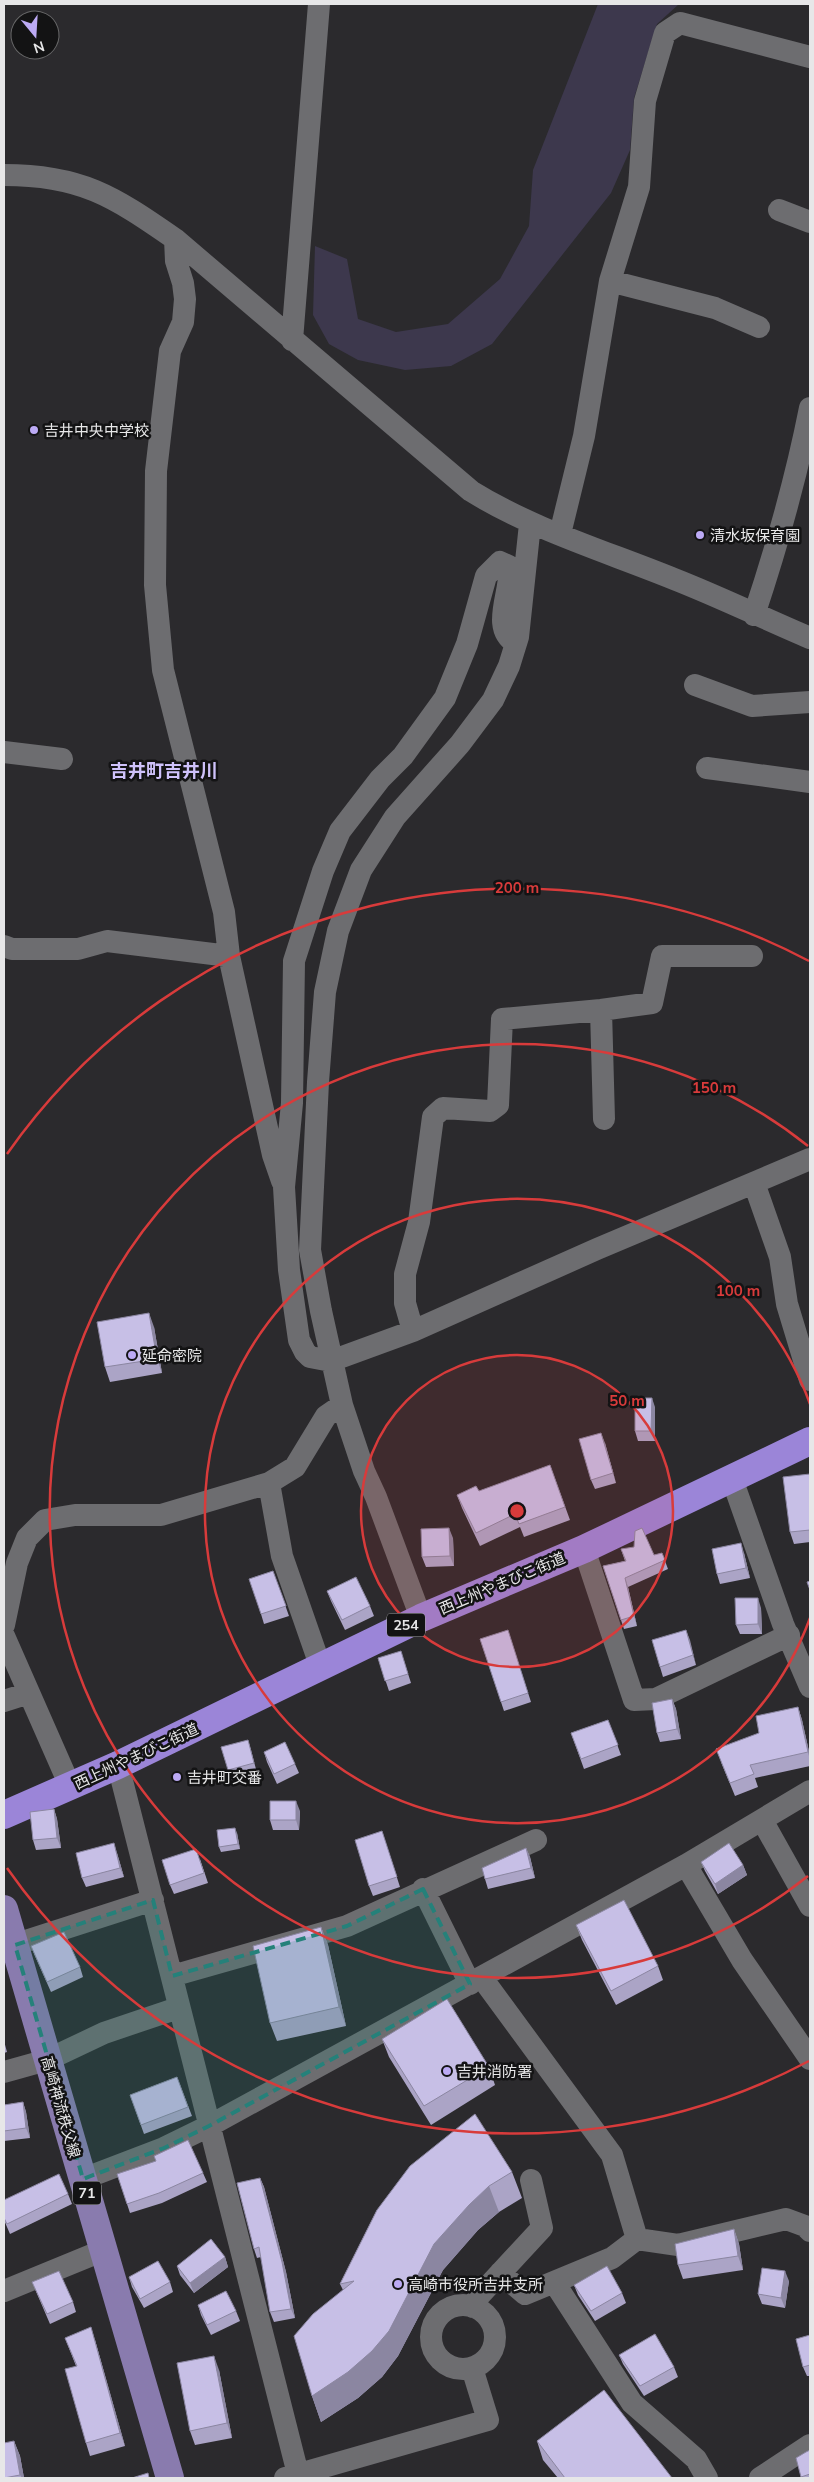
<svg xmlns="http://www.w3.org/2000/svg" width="814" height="2482" font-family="Mulish,'Noto Sans JP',sans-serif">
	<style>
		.green { fill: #3d384d }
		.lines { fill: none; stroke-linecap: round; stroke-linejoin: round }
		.minor { stroke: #6d6d70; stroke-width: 22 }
		.major { stroke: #897bae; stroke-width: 28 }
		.highway { stroke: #9b85d8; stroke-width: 28 }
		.wall { fill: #aba4c6 }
		.shaded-wall { fill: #8b86a1 }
		.building { fill: #c7bfe6; stroke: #8b86a1 }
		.marked { fill: #25817a; fill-opacity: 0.2; stroke: #25817a; stroke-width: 4; stroke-dasharray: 10 6; stroke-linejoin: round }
		.ring { fill: none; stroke: #d83b3b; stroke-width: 2.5 }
		.poi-dot { fill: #bcaaf5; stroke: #131314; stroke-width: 2 }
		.labels { text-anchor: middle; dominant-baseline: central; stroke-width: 5; stroke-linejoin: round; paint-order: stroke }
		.shield { fill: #131314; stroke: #a7a7a8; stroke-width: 1 }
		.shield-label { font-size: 14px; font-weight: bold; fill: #e7e7e8 }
		.poi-label { font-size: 15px; fill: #e7e7e8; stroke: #131314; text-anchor: start }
		.street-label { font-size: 15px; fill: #e7e7e8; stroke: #131314 }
		.quarter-label { font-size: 18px; font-weight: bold; fill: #cec1fa; stroke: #131314 }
		.centre { fill: #d83b3b; stroke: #131314; stroke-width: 2.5 }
		.ring-label { font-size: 15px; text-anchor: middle; font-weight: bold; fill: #d83b3b; stroke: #131314; stroke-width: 5; stroke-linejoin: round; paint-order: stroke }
	</style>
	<rect width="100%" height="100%" fill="#2b2a2d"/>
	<path class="green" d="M 598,4 L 679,4 L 657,24 L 634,98 L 630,150 L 611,193 L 492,344 L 451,366 L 405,370 L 358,360 L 329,344 L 313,315 L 315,246 L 347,259 L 358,319 L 396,332 L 448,324 L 500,279 L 529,226 L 533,170 Z"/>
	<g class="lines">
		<path class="minor" d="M 4,175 C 81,175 113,196 175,239 L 471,491 C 534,530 605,551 674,579 C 720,597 765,619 810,638
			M 779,210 L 810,222
			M 175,239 L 176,261 L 183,283 L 185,299 L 183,322 L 170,351 L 156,471 L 155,585 L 163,670 L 224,912 L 229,956 L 273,1155 L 282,1181
			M 610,281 L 715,308 L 759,327
			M 292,340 L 319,4
			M 560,534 L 584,436 L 610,281 L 639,187 L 645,101 L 665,33 L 680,23 L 810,57
			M 754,615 C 777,546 796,479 810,408
			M 516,643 C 489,628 513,590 509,566 L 500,562 L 486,576 L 467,644 L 445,698 L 403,756 L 380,779 L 340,831 L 323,871 L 294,961 L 292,1103 L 284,1187 L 289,1270 L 299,1340 L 305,1352 L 310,1357 L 331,1361 L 413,1331 L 597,1249 L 810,1159
			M 695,685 L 752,706 L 810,702
			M 4,752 L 62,759
			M 707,768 L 810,782
			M 4,946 L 12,949 L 78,949 L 107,941 L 229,956
			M 601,1010 L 604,1119
			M 754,1183 L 780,1257 L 787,1304 L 810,1380
			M 413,1331 L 405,1303 L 405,1274 L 419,1222 L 433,1117 L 443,1108 L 490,1111 L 498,1105 L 502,1019 L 601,1010 L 652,1003 L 662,956 L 752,956
			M 732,1479 L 783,1624 L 810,1687
			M 584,1549 L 634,1700 L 656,1699 L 789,1635
			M 421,1618 L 376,1497 L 364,1471 L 342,1405 L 321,1311 L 310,1250 L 318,1082 L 325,992 L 338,931 L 361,870 L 395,817 L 460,744 L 493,700 L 509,666 L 518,637 L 530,524
			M 4,1625 L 17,1563 L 27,1538 L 45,1520 L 75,1515 L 161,1515 L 269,1483
			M 4,1636 L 70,1786
			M 321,1668 L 282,1556 L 269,1483 L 295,1467 L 326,1416 L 342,1405
			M 4,1701 L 29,1693
			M 118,1765 L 298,2474
			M 762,1820 L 810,1906
			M 686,1865 L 742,1960 L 810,2059
			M 423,1889 L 470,1984
			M 4,1948 L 153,1900
			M 172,1976 L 347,1926 L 536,1840
			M 482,1978 L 612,2155 L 637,2239 L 678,2245 L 786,2219 L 805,2226 L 810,2231
			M 4,2072 L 47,2060 L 104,2033 L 178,2008
			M 83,2179 L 164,2148 L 209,2126 L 686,1865 L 810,1791
			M 637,2239 L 612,2258 L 554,2282 L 632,2403 L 696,2459 L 707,2478
			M 500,2273 L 525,2294 L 554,2282
			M 4,2291 L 104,2250
			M431 2337a32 32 0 1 1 64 0a32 32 0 1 1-64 0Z
			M 473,2307 L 479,2296 L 542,2228 L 531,2180
			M 285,2478 L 488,2420 L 472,2368
			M 760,2478 L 810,2445"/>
		<path class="major" d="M 4,1909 L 170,2478"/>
		<path class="highway" d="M 4,1815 L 118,1765 L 421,1618 L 584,1549 L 810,1441"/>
	</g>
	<path class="wall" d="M 154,1327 L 162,1373 L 110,1382 L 105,1367 Z
		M 655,1407 L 655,1441 L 638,1441 L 635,1431 Z
		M 605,1443 L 616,1483 L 595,1489 L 591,1480 Z
		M 550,1465 L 570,1520 L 524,1537 L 520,1527 L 480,1546 L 462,1508 L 457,1495 L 479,1491 Z
		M 810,1474 L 810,1542 L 794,1544 L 790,1532 Z
		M 453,1538 L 454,1566 L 426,1567 L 422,1557 Z
		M 621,1549 L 654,1555 L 662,1553 L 668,1569 L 628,1587 L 637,1626 L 624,1629 L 603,1566 L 625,1561 Z
		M 744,1553 L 750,1578 L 720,1584 L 717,1574 Z
		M 273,1571 L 289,1616 L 264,1624 L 261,1614 Z
		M 327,1591 L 370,1606 L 374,1616 L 345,1630 L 331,1601 Z
		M 761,1608 L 762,1634 L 740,1634 L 736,1625 Z
		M 686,1630 L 696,1665 L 663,1677 L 660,1667 Z
		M 511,1640 L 531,1702 L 504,1711 L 501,1702 Z
		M 378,1658 L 404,1661 L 411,1683 L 389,1691 Z
		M 672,1699 L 676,1709 L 681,1739 L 660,1742 L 657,1733 Z
		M 798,1707 L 802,1720 L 810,1756 L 810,1766 L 755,1778 L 758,1787 L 735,1796 L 721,1762 L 759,1733 Z
		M 608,1720 L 621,1755 L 584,1769 L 571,1733 Z
		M 248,1740 L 251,1750 L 257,1773 L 231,1780 L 228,1770 Z
		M 264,1752 L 295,1764 L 299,1773 L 277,1784 L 267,1762 Z
		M 54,1809 L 57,1819 L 61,1848 L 36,1850 L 33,1840 Z
		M 300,1811 L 299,1830 L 273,1830 L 270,1820 Z
		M 382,1831 L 400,1887 L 373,1896 L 369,1886 Z
		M 237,1833 L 240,1849 L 221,1852 L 219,1847 Z
		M 526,1848 L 530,1857 L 535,1878 L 488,1889 L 485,1879 Z
		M 117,1853 L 124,1877 L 86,1887 L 82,1878 Z
		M 200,1859 L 208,1883 L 174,1894 L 170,1885 Z
		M 701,1862 L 743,1865 L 747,1875 L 718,1894 L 705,1871 Z
		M 576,1925 L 658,1966 L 663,1980 L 616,2005 L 582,1940 Z
		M 321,1927 L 328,1945 L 346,2026 L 277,2041 L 270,2023 Z
		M 31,1946 L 80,1967 L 83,1977 L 51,1992 L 35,1956 Z
		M 382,2039 L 489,2067 L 495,2085 L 431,2125 L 389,2057 Z
		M 4,2041 L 7,2052 L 4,2053 Z
		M 177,2077 L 192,2116 L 144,2134 L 130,2095 Z
		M 23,2102 L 26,2112 L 30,2138 L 4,2141 L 4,2105 Z
		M 154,2156 L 203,2173 L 207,2182 L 162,2203 L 130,2213 L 127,2204 L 156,2161 Z
		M 512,2172 L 522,2198 L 499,2212 L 478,2230 L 443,2270 L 398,2356 L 382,2377 L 358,2398 L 321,2422 L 312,2396 L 343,2290 L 340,2284 L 377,2210 Z
		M 260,2178 L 264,2187 L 286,2272 L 295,2318 L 274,2322 L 270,2312 L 261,2257 L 257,2258 L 254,2249 Z
		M 68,2194 L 72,2204 L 10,2234 L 4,2220 L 4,2200 Z
		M 734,2229 L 739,2244 L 743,2270 L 683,2279 L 678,2265 Z
		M 225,2257 L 228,2267 L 194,2293 L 180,2275 L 177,2266 Z
		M 129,2277 L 170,2282 L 173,2292 L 144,2308 L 132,2287 Z
		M 789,2281 L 785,2308 L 762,2304 L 758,2294 Z
		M 32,2282 L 73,2302 L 76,2312 L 50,2324 Z
		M 574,2285 L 622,2293 L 626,2303 L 595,2321 L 578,2295 Z
		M 198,2305 L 236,2311 L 240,2321 L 211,2335 L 201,2315 Z
		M 810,2335 L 810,2376 L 807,2376 L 803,2367 Z
		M 65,2338 L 95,2340 L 125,2446 L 90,2456 L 86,2443 L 76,2366 Z
		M 619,2355 L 674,2367 L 678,2377 L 644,2396 L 623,2364 Z
		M 219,2370 L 232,2438 L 195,2445 L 190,2431 Z
		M 14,2441 L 20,2456 L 24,2478 L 4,2478 Z
		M 537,2441 L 672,2478 L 558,2478 L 543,2460 Z
		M 810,2450 L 810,2478 L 802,2478 L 796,2458 Z"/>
	<path class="shaded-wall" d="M 149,1313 L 154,1327 L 162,1373 L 157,1359 Z
		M 652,1398 L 655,1407 L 655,1441 L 651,1431 Z
		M 601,1433 L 605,1443 L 616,1483 Z
		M 449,1528 L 453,1538 L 454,1566 L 450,1556 Z
		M 741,1543 L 744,1553 L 750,1578 L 746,1568 Z
		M 625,1578 L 628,1587 L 637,1626 L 634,1616 Z
		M 758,1598 L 761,1608 L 762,1634 L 758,1624 Z
		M 686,1630 L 690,1640 L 696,1665 L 693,1655 Z
		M 672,1699 L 676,1709 L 681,1739 L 677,1729 Z
		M 798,1707 L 802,1720 L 810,1756 L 810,1760 L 808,1752 Z
		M 296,1801 L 300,1811 L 299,1830 L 296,1820 Z
		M 54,1809 L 57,1819 L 61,1848 L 57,1838 Z
		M 235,1828 L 237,1833 L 240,1849 L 238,1844 Z
		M 114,1843 L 117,1853 L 124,1877 L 120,1868 Z
		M 526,1848 L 530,1857 L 535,1878 L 531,1868 Z
		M 743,1865 L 747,1875 L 718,1894 L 715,1884 Z
		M 321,1927 L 328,1945 L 346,2026 L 339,2007 Z
		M 23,2102 L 26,2112 L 30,2138 L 26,2128 Z
		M 260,2178 L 264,2187 L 286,2272 L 295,2318 L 291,2309 Z
		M 489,2186 L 499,2212 L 478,2230 L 443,2270 L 398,2356 L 382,2377 L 358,2398 L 321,2422 L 312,2396 L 434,2244 L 469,2205 Z
		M 734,2229 L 739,2244 L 743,2270 L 738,2256 Z
		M 225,2257 L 228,2267 L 194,2293 L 190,2283 Z
		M 785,2271 L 789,2281 L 785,2308 L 781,2298 Z
		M 91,2327 L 95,2340 L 125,2446 L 120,2433 Z
		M 214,2356 L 219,2370 L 232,2438 L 227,2423 Z
		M 14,2441 L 20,2456 L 24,2478 L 22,2478 L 20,2475 Z"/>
	<path class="building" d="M 149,1313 L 157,1359 L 105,1367 L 97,1322 Z
		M 635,1398 L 652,1398 L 651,1431 L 635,1431 Z
		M 601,1433 L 613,1473 L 591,1480 L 579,1439 Z
		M 550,1465 L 565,1507 L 519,1524 L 515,1514 L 476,1533 L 457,1495 L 476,1486 L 479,1491 Z
		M 810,1474 L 810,1530 L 790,1532 L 783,1477 Z
		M 449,1528 L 450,1556 L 422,1557 L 421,1529 Z
		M 642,1528 L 654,1555 L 662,1553 L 665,1560 L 625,1578 L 634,1616 L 621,1620 L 603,1566 L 626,1561 L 621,1549 L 634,1547 L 635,1531 Z
		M 741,1543 L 746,1568 L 717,1574 L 712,1549 Z
		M 273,1571 L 286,1606 L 261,1614 L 249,1579 Z
		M 356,1577 L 370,1606 L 342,1620 L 327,1591 Z
		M 810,1581 L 810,1590 L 807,1582 Z
		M 735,1598 L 758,1598 L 758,1624 L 736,1625 Z
		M 508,1630 L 528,1693 L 501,1702 L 480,1639 Z
		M 686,1630 L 693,1655 L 660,1667 L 652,1640 Z
		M 401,1651 L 408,1674 L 385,1681 L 378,1658 Z
		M 672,1699 L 677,1729 L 657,1733 L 652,1703 Z
		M 798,1707 L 808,1752 L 750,1765 L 754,1774 L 730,1783 L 716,1749 L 759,1733 L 756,1716 Z
		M 608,1720 L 618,1745 L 581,1759 L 571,1733 Z
		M 248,1740 L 254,1763 L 228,1770 L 221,1747 Z
		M 285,1742 L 295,1764 L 274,1774 L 264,1752 Z
		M 270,1801 L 296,1801 L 296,1820 L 270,1820 Z
		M 54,1809 L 57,1838 L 33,1840 L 30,1812 Z
		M 235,1828 L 238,1844 L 219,1847 L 217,1830 Z
		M 382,1831 L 397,1877 L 369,1886 L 355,1840 Z
		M 114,1843 L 120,1868 L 82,1878 L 76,1853 Z
		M 729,1843 L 743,1865 L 715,1884 L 701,1862 Z
		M 526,1848 L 531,1868 L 485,1879 L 482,1868 Z
		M 196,1849 L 204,1873 L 170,1885 L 162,1860 Z
		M 624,1900 L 658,1966 L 611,1991 L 576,1925 Z
		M 321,1927 L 339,2007 L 270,2023 L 253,1946 Z
		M 64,1932 L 80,1967 L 47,1982 L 31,1946 Z
		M 447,1999 L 489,2067 L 424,2106 L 382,2039 Z
		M 177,2077 L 188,2107 L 141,2125 L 130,2095 Z
		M 23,2102 L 26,2128 L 4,2131 L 4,2105 Z
		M 475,2114 L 512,2172 L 489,2186 L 469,2205 L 434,2244 L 389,2331 L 372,2351 L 348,2372 L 312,2396 L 294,2336 L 313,2314 L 354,2281 L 340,2284 L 377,2210 L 410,2166 Z
		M 188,2140 L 203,2173 L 159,2193 L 127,2204 L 117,2174 L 156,2161 L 154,2156 Z
		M 59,2174 L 68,2194 L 7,2224 L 4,2218 L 4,2200 Z
		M 260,2178 L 282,2262 L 291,2309 L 270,2312 L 259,2247 L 254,2249 L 237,2183 Z
		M 734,2229 L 738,2256 L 678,2265 L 675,2244 Z
		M 211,2239 L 225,2257 L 190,2283 L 177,2266 Z
		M 158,2261 L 170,2282 L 140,2299 L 129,2277 Z
		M 607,2266 L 622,2293 L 591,2311 L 574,2285 Z
		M 762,2268 L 785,2271 L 781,2298 L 758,2294 Z
		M 59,2271 L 73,2302 L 47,2314 L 32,2282 Z
		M 226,2291 L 236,2311 L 207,2325 L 198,2305 Z
		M 91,2327 L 120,2433 L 86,2443 L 65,2369 L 77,2366 L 65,2338 Z
		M 655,2334 L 674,2367 L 640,2386 L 619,2355 Z
		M 810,2335 L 810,2365 L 803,2367 L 796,2339 Z
		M 214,2356 L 227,2423 L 190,2431 L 177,2363 Z
		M 604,2390 L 672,2478 L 565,2478 L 537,2441 Z
		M 14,2441 L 20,2475 L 4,2478 L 4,2443 Z
		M 810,2450 L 810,2474 L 801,2477 L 796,2458 L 806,2452 Z
		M 148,2473 L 149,2478 L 132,2478 Z"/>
	<path class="marked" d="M 423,1889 L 470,1984 L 209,2126 L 164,2148 L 83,2179 L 15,1945 L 153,1900 L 172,1976 L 347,1926 Z"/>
	<circle cx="517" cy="1511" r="156" fill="#d83b3b" fill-opacity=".12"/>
	<g class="ring">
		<circle cx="517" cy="1511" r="156"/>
		<path d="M810 1618A312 312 0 1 1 810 1404"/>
		<path d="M808 1876A467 467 0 1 1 808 1146"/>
		<path d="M809 2061A623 623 0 0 1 7 1868M7 1154A623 623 0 0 1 809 961"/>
	</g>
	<g class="poi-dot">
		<circle cx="34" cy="430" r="5"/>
		<circle cx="700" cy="535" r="5"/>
		<circle cx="132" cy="1355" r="5"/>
		<circle cx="177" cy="1777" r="5"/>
		<circle cx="447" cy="2071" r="5"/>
		<circle cx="398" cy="2284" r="5"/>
	</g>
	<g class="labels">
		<g class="shield">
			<rect x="387" y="1613.5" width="38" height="23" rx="4"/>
			<rect x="73" y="2181.5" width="28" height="23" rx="4"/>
		</g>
		<g class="shield-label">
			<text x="406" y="1625">254</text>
			<text x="87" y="2193">71</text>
		</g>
		<g class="poi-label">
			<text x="44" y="430">吉井中央中学校</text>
			<text x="710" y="535">清水坂保育園</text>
			<text x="142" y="1355">延命密院</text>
			<text x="187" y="1777">吉井町交番</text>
			<text x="457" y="2071">吉井消防署</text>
			<text x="408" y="2284">高崎市役所吉井支所</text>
		</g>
		<g class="street-label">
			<text transform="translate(502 1583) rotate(-23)">西上州やまびこ街道</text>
			<text transform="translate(136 1756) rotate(-25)">西上州やまびこ街道</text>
			<text transform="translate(61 2107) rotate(74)">高崎神流秩父線</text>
		</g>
		<g class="quarter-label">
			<text x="164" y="770">吉井町吉井川</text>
		</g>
	</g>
	<circle cx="517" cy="1511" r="8" class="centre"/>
	<g class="ring-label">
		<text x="517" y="893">200 m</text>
		<text x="714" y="1093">150 m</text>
		<text x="738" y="1296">100 m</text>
		<text x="627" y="1406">50 m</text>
	</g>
	<rect width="814" height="2482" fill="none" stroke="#e7e7e8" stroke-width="10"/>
	<g transform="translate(35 35) rotate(162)"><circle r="24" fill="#131314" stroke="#686869"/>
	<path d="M0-4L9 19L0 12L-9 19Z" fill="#bcaaf5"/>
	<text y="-8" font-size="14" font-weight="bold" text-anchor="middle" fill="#e7e7e8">N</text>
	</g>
</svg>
